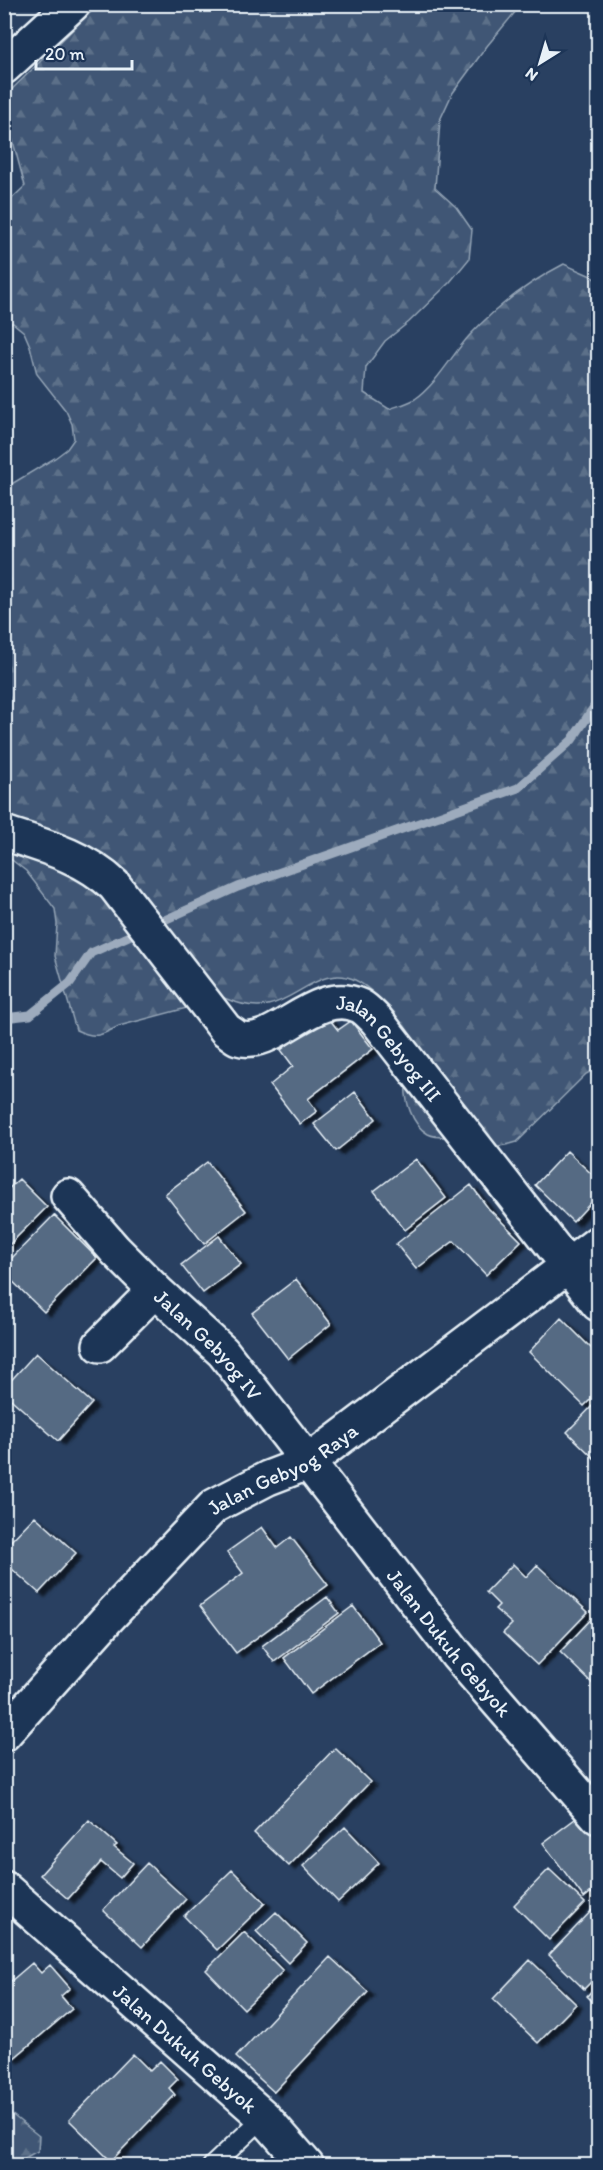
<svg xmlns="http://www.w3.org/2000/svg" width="603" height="2170" font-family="Itim,sans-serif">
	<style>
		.forest { fill: url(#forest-firs); stroke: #94a4b6; stroke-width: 1.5 }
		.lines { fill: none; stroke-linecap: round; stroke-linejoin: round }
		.stream { stroke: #9dabbd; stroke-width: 9 }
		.building { fill: #556a83; stroke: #e8f1f8; stroke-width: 1.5; filter: url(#shadow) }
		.service-casing { stroke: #e8f1f8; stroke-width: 22 }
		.minor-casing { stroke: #e8f1f8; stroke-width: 38 }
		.service { stroke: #1d3557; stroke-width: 18 }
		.minor { stroke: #1d3557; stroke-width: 33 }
		.labels { text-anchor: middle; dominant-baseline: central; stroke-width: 5; stroke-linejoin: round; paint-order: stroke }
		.street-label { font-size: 21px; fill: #e8f1f8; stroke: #1d3557 }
	</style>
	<defs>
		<pattern id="forest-firs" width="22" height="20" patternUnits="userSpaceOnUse" patternTransform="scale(1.5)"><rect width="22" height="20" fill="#415774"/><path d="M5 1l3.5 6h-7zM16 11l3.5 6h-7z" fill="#5c7089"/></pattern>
		<filter id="shadow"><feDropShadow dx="6" dy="4" stdDeviation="1.5" flood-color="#0009"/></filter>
	</defs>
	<rect width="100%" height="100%" fill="#294061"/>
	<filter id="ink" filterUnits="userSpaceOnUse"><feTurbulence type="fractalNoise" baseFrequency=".0167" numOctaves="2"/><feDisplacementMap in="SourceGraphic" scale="12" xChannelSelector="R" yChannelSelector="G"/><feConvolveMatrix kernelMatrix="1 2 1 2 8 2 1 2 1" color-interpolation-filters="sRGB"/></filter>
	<g filter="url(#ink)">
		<path class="forest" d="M 98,5 L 521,5 L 487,46 L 452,94 L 440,120 L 435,188 L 456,207 L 472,230 L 469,259 L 450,282 L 409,322 L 385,341 L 366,367 L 364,393 L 389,409 C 397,406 407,404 415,399 C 436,385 452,355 469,336 C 496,307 529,282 564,264 L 591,276 L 598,282 L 598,1068 L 586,1074 L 517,1142 C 490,1151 485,1143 460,1138 C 450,1136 438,1139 428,1134 C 412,1125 404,1100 406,1082 C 407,1071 412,1061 412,1050 C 413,1044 397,1015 392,1010 C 386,1003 364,984 357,981 C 324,963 298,999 268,1005 C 253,1008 238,1004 224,998 L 119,1026 C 100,1036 96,1039 76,1030 L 55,956 L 57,924 L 55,909 L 26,871 L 4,854 L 5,488 L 55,458 L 67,449 L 74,439 L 72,424 L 66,411 L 37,374 L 30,346 L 24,332 L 13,323 L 5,323 L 5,205 L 25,186 L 5,112 L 5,96 Z
			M 5,2109 L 39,2136 L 38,2151 C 28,2155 15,2166 5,2165 Z"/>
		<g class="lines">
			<path class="stream" d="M 4,1018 L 30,1015 L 70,983 L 91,953 L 238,887 L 518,788 L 572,740 L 598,701"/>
		</g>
		<path class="building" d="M 326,1015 L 338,1030 L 351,1021 L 373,1049 L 308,1099 L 317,1111 L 300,1124 L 270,1085 L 293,1066 L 281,1050 Z
			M 355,1092 L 376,1119 L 336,1151 L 314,1124 Z
			M 567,1151 L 598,1180 L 598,1195 L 573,1222 L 535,1185 Z
			M 416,1159 L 446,1198 L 405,1230 L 374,1191 Z
			M 207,1162 L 246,1211 L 204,1244 L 165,1194 Z
			M 19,1179 L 47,1207 L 4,1250 L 4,1193 Z
			M 471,1185 L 488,1208 L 521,1241 L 486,1275 L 454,1241 L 416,1269 L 396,1244 Z
			M 54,1215 L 97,1258 L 44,1312 L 4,1273 L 4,1266 Z
			M 219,1236 L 241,1264 L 203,1293 L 181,1265 Z
			M 296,1279 L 331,1324 L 288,1359 L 252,1313 Z
			M 561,1318 L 598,1355 L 598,1392 L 584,1406 L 529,1352 Z
			M 36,1353 L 92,1403 L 58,1441 L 4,1393 L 4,1388 Z
			M 598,1400 L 598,1462 L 567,1432 Z
			M 35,1516 L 76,1553 L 39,1593 L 4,1562 L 4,1548 Z
			M 262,1527 L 277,1548 L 291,1537 L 328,1585 L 236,1653 L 200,1606 L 243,1573 L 227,1552 Z
			M 513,1564 L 526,1577 L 537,1565 L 588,1612 L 537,1665 L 503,1633 L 512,1624 L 495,1609 L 499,1605 L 486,1592 Z
			M 327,1597 L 339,1613 L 274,1662 L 262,1646 Z
			M 353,1606 L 380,1642 L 311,1694 L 284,1658 Z
			M 598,1612 L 598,1689 L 560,1652 Z
			M 335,1748 L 370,1782 L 289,1866 L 254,1833 Z
			M 583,1813 L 598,1833 L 598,1897 L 596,1899 L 591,1892 L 584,1898 L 543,1843 Z
			M 89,1820 L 117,1845 L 114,1847 L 133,1863 L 120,1878 L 101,1862 L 68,1899 L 40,1875 Z
			M 345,1827 L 379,1863 L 338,1902 L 303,1866 Z
			M 147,1863 L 186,1899 L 142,1947 L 103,1910 Z
			M 549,1869 L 585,1903 L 549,1940 L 514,1905 Z
			M 232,1870 L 265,1903 L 217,1950 L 184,1916 Z
			M 598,1904 L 598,1975 L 584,1989 L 549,1955 Z
			M 276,1912 L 307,1943 L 288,1963 L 256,1931 Z
			M 244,1932 L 283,1971 L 244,2009 L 206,1970 Z
			M 330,1957 L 368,1992 L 274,2092 L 236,2057 Z
			M 530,1960 L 576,2004 L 538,2043 L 493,1999 Z
			M 32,1963 L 41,1973 L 50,1965 L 70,1988 L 61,1996 L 72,2009 L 13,2059 L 4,2049 L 4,1987 Z
			M 598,1984 L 598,2007 L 587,1996 Z
			M 133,2054 L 150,2071 L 160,2061 L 178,2079 L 169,2088 L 175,2095 L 111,2161 L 69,2120 Z"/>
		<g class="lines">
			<defs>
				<path id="service" d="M 212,2166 L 264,2117"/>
				<g id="minor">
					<path d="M 4,67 L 73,4"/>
					<path id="s1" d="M 4,833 C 44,846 83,856 114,885 L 226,1030 C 230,1032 234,1036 238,1038 C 276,1050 314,985 360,1006 C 366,1009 372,1016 377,1021 L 598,1304"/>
					<path d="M 68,1196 L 115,1250 L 155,1290"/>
					<path id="s2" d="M 100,1345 L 155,1290 L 223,1352 L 457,1655 L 598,1817"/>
					<path id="s3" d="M 4,1734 L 106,1620 L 214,1506 L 268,1478 L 307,1463 L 598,1243"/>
					<path id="s4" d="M 4,1888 L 264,2117 L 307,2166"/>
				</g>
			</defs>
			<use href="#service" class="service-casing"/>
			<use href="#minor" class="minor-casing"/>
			<use href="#service" class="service"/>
			<use href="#minor" class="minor"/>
		</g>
	</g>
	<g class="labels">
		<g class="street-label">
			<text stroke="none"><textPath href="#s1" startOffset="500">Jalan Gebyog III</textPath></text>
			<text stroke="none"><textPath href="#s2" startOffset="154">Jalan Gebyog IV</textPath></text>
			<text stroke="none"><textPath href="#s3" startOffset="388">Jalan Gebyog Raya</textPath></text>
			<text stroke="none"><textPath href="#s2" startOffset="538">Jalan Dukuh Gebyok</textPath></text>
			<text stroke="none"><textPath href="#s4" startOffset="242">Jalan Dukuh Gebyok</textPath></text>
		</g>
	</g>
	<rect width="603" height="2170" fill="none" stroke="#1d3557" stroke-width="24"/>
	<rect x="12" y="12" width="579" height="2146" fill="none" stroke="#e8f1f8" stroke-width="2" filter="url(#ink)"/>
	<g transform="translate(540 63) rotate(217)" stroke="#1d3557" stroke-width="4.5" paint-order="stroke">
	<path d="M0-4.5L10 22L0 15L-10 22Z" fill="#e8f1f8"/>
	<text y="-9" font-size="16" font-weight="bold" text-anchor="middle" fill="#e8f1f8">N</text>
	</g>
	<path d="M36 60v9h96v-9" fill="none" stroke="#e8f1f8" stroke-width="3"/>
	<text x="45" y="60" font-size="18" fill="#e8f1f8" stroke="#1d3557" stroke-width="4.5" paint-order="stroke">20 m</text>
</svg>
